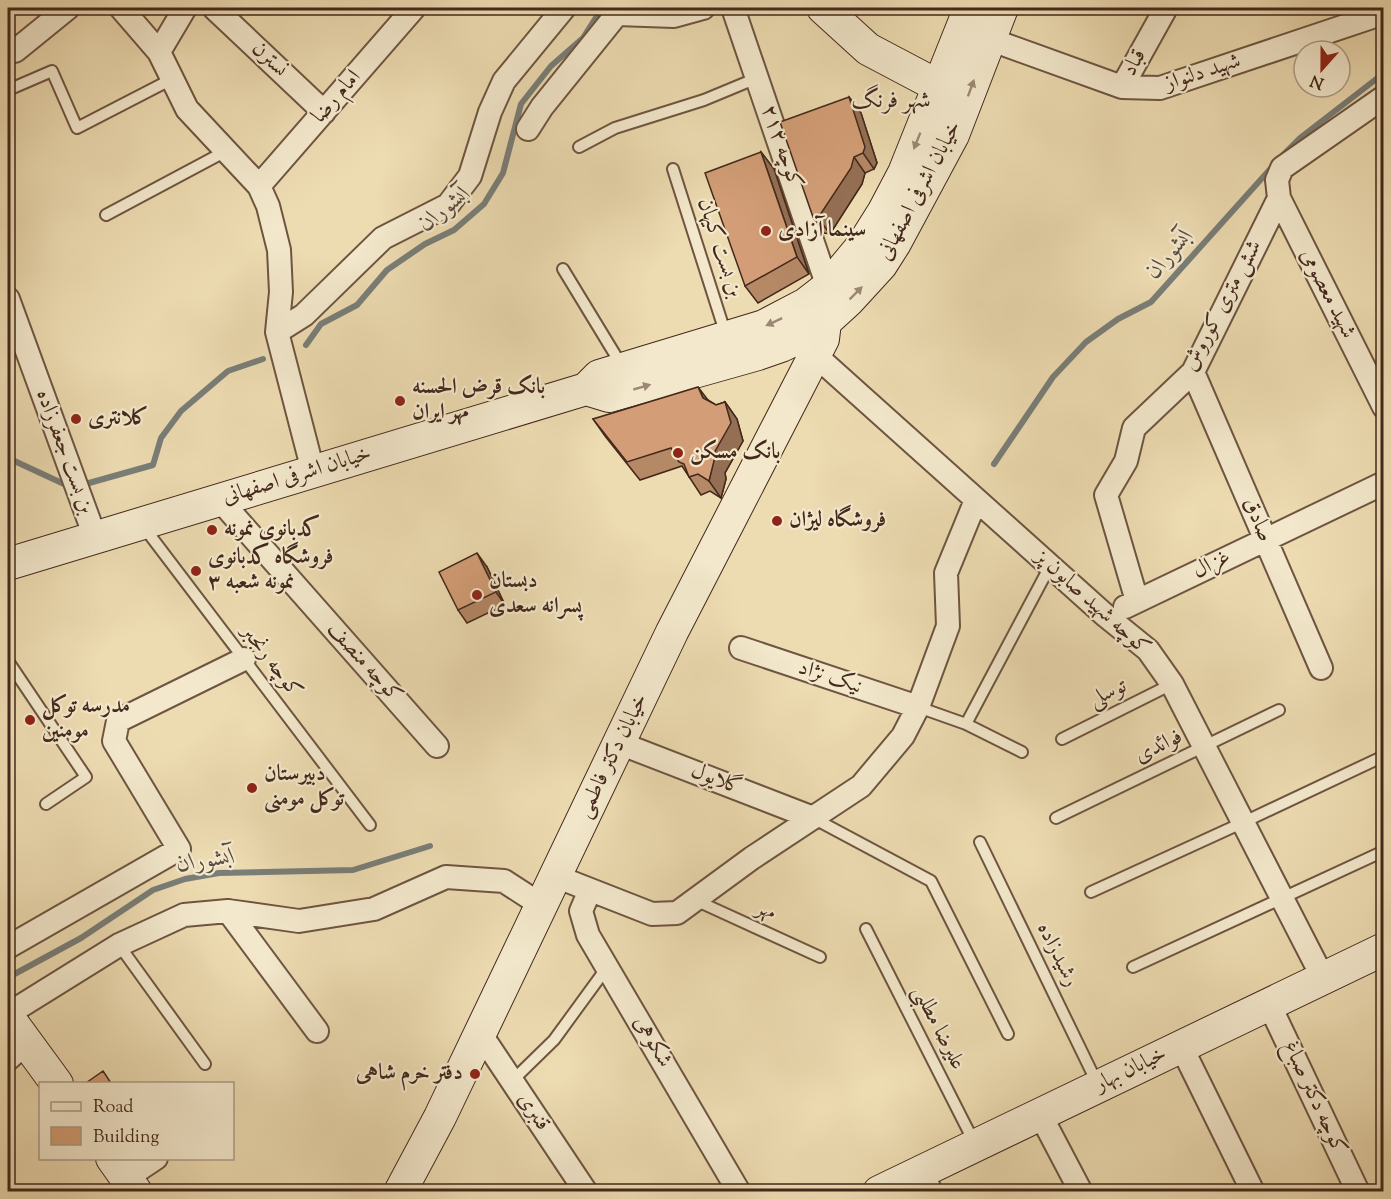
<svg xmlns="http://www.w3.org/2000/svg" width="1391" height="1199" font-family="'Sorts Mill Goudy',Amiri,serif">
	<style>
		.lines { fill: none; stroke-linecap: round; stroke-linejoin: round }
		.stream { stroke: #797e78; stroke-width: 6 }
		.lane-casing { stroke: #6e5541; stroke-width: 14 }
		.street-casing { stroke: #6e5541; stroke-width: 26 }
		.secondary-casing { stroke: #43281c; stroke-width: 34 }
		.lane { stroke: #f3e8cc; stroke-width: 10 }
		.street { stroke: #f3e8cc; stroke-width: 22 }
		.secondary { stroke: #f3e8cc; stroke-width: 32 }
		.wall { fill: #b58866; stroke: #43281c; stroke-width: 1.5 }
		.shaded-wall { fill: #946f53; stroke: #43281c; stroke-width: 1.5 }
		.building { fill: #d39e77; stroke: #43281c; stroke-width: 1.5 }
		.oneway { fill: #9b8874 }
		.poi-dot { fill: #8f2418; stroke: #f3e8cc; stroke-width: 2 }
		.labels { text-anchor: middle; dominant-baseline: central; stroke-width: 4.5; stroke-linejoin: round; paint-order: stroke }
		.street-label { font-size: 22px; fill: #43281c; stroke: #f3e8cc }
		.poi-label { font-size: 22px; font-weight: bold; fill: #43281c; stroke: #f3e8cc; text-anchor: start }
		.neighbourhood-label { font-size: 24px; fill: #43281c; stroke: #f3e8cc }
		.water-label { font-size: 24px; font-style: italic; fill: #5a4c42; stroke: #f3e8cc }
	</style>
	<rect width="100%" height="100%" fill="#eddbb1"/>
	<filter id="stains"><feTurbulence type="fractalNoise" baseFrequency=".00333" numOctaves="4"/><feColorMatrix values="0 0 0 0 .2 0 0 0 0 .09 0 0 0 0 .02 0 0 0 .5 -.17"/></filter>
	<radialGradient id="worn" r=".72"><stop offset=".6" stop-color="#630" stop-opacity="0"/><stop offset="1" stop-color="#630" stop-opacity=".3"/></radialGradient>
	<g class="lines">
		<path class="stream" d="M 1282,156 L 1300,138 L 1384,73
			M 306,345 L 321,324 L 357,305 L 387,270 L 425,244 L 454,230 L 484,204 L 503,173 L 521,104 L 551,66 L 583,38 L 602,8
			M 8,458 L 64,484
			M 994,464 L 1053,377 L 1086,342 L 1118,319 L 1151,302 L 1273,166
			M 89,483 L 153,465 L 161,438 L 181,411 L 228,371 L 263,359
			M 9,977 L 81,938 L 153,890 L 185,879 L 219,873 L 353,870 L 430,846"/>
		<defs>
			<path id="lane" d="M 8,90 L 52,71 L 77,128 L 172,79
				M 579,147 L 615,128 L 704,100 L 757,78
				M 673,169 L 726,335
				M 106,215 L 226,151
				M 563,269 L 622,366
				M 143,526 L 370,825
				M 8,661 L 86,777 L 46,804
				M 918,707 L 966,724 L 1022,752
				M 966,724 L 1050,566
				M 1062,739 L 1172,684
				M 813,818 L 931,881 L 1008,1034
				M 1056,818 L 1279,710
				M 980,842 L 1098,1085
				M 1091,892 L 1244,822 L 1384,756
				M 695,900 L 820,957
				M 866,929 L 974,1142
				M 119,945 L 205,1064
				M 1133,967 L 1384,851
				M 512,1081 L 554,1040 L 608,966
				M 110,1192 L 124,1180"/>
			<path id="street" d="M 121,8 L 159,52 L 187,109 L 259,186 L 268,206 L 279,250 L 281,292 L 277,332 L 313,471
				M 214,8 L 324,112
				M 733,8 L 828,287
				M 617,14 L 674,16 L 703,8
				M 989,39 L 1122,87 L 1160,88 L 1384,13
				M 15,51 L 68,8
				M 159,52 L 185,8
				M 1122,87 L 1166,8
				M 1384,97 L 1282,168 L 1277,180 L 1279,198 L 1384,407
				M 528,129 L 542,107 L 617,14 L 618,8
				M 259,186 L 414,8
				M 8,299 L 95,537
				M 277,332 L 304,315 L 383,238 L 448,205 L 470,176 L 490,112 L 504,81 L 564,8
				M 815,355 L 1106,616 L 1148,650 L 1172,684 L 1323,978
				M 1193,372 L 1321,668
				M 219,499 L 437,746
				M 1137,601 L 1106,495 L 1126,461 L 1134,428 L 1193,372 L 1279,198
				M 1125,607 L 1384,483
				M 741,648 L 918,707
				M 619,743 L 813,818
				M 555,876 L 652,914 L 677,913 L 752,858 L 861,786 L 903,736 L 918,707 L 948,626 L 946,573 L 976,500
				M 590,890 L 581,911 L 588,935 L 739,1192
				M 228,911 L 299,921 L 374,909 L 446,877 L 504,881 L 541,905
				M 8,947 L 179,849 L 114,741 L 118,721 L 244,659
				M 1269,1004 L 1358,1192
				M 8,1014 L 119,945 L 184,915 L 228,911 L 317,1031
				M 480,1033 L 586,1192
				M 1181,1046 L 1253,1192
				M 8,1059 L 27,1042
				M 1040,1114 L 1081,1192
				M 921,1171 L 931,1192
				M 126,1178 L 156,1158"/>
			<path id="secondary" d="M 823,8 L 868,49 L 938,86
				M 586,389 L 609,396 L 758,354 L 781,346 L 802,336 L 825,322 L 848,301 L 881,265 L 895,243 L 953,135 L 1002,8
				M 8,564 L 586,389 L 599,376 L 764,326 L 806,304 L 828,287 L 862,246 L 884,211 L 904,173 L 970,8
				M 8,1017 L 57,1084
				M 112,1158 L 136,1192
				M 400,1192 L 440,1117 L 672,632 L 823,339 L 825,322
				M 879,1192 L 1384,949"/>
		</defs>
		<use href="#lane" class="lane-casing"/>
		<use href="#street" class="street-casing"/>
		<use href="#secondary" class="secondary-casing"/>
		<use href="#lane" class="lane"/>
		<use href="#street" class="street"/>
		<use href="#secondary" class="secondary"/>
	</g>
	<path class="wall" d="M 849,97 L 861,113 L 877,163 L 874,169 L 865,173 L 862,184 L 830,234 L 824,233 L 813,217 Z
		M 761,152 L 774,169 L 809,274 L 758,303 L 745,286 Z
		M 708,400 L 716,405 L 725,402 L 737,419 L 743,441 L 725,473 L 726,479 L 721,498 L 710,491 L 701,495 L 682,466 L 640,480 L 605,436 L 593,419 Z
		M 487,567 L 505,605 L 467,623 L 458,610 Z"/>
	<path class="shaded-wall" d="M 849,97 L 861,113 L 877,163 L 874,169 L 863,153 Z
		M 761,152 L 774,169 L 809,274 L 797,257 Z
		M 854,157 L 865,173 L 862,184 L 830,234 L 818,218 Z
		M 698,387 L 711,404 L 703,398 Z
		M 725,402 L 737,419 L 743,441 L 725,473 L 726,479 L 721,498 L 709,481 Z
		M 477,553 L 487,567 L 505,605 L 496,592 Z"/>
	<path class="building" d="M 849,97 L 865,147 L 863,153 L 854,157 L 851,168 L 818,218 L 813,217 L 780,122 Z
		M 761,152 L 797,257 L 745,286 L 705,173 Z
		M 698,387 L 703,398 L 716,405 L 725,402 L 731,423 L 713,455 L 714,461 L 709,481 L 698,474 L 689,477 L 684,464 L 679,462 L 671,448 L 627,462 L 593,419 Z
		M 477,553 L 496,592 L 458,610 L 439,572 Z
		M 103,1071 L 111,1083 L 86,1083 Z"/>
	<defs><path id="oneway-solid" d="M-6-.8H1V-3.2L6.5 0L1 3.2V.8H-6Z" transform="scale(1.5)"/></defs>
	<g class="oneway">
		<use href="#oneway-solid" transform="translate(971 88) rotate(-70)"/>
		<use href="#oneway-solid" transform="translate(917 141) rotate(112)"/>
		<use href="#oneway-solid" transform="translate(856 293) rotate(-45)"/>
		<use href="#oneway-solid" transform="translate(774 322) rotate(155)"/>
		<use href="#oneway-solid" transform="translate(642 387) rotate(-16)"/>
	</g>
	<g class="poi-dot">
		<circle cx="766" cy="231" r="6"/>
		<circle cx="400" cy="401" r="6"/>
		<circle cx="76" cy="419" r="6"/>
		<circle cx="678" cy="453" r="6"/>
		<circle cx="777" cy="521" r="6"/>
		<circle cx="212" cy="530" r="6"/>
		<circle cx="196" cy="571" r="6"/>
		<circle cx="477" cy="595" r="6"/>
		<circle cx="30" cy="720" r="6"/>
		<circle cx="252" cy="788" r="6"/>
		<circle cx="475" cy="1074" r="6"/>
	</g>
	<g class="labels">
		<g class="street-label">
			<text transform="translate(269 60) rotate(44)">نسترن</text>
			<text transform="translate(1135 63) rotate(-61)">قباد</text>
			<text transform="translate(1203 73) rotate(-18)">شهید دلنواز</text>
			<text transform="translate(337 97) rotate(-49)">امام رضا</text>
			<text transform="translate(781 147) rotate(71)">کوچه ۲۱۲</text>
			<text transform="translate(920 191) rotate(-62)">خیابان اشرفی اصفهانی</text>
			<text transform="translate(719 248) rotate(72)">بن بست کیهان</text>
			<text transform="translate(1327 294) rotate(63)">شهید معصومی</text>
			<text transform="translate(1223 306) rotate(-62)">شش متری کوروش</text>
			<text transform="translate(64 452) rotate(70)">بن بست جعفرزاده</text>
			<text transform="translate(297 476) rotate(-17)">خیابان اشرفی اصفهانی</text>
			<text transform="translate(1257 520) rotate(67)">صادق</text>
			<text transform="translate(1212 565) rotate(-26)">غزال</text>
			<text transform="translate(1092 603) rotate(42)">کوچه شهید صابون پز</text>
			<text transform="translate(271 662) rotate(53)">کوچه رنجبر</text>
			<text transform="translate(364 663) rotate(48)">کوچه منصف</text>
			<text transform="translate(830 678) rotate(18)">نیک نژاد</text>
			<text transform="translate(1108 694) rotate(-26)">توسلی</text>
			<text transform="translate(1159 747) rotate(-26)">فوائدی</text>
			<text transform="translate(613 756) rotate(-64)">خیابان دکتر فاطمی</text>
			<text transform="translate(716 780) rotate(21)">گلایول</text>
			<text transform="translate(766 911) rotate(25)">مهر</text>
			<text transform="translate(1057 955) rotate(64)">رشیدزاده</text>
			<text transform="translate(938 1028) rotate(63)">علیرضا مطلبی</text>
			<text transform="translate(652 1042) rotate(60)">شکوهی</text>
			<text transform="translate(1131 1070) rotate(-26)">خیابان بهار</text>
			<text transform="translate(1314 1098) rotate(65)">کوچه دکتر صباغ</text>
			<text transform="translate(533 1112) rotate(56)">قنبری</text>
		</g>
		<g class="poi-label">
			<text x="778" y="231">سینما آزادی</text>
			<text x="412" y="388">بانک قرض الحسنه<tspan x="412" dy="25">مهر ایران</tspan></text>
			<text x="88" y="419">کلانتری</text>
			<text x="690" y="453">بانک مسکن</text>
			<text x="789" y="521">فروشگاه لیژان</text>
			<text x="224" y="530">کدبانوی نمونه</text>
			<text x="208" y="558">فروشگاه کدبانوی<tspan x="208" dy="25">نمونه شعبه ۳</tspan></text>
			<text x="489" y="582">دبستان<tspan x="489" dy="25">پسرانه سعدی</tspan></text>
			<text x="42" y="707">مدرسه توکل<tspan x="42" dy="25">مومنین</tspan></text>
			<text x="264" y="775">دبیرستان<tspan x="264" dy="25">توکل مومنی</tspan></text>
			<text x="463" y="1074" text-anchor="end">دفتر خرم شاهی</text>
		</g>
		<g class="neighbourhood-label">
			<text x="891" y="101">شهر فرنگ</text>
		</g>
		<g class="water-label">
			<text transform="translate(445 209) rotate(-38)">آبشوران</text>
			<text transform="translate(1170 254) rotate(-48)">آبشوران</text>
			<text transform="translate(206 861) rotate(-8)">آبشوران</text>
		</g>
	</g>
	<rect width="1391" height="1199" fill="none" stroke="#eddbb1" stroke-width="30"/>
	<rect x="9" y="9" width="1373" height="1181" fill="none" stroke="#43281c" stroke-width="3"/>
	<rect x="15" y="15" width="1361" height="1169" fill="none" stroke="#43281c" stroke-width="1.5"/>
	<rect x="39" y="1082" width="195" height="78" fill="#f3e8cc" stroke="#ad9b86" stroke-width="1.5"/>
	<rect x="51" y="1102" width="30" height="9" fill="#f3e8cc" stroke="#ad9b86" stroke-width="1.5"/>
	<text x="93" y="1112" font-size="18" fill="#43281c">Road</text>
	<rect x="51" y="1127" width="30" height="18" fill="#d39e77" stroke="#ad9b86" stroke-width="1.5"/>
	<text x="93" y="1142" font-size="18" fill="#43281c">Building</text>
	<g transform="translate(1322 69) rotate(201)"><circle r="28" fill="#f3e8cc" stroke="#ad9b86" stroke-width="1.5"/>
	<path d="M0-4.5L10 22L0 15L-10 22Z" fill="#8f2418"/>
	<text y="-9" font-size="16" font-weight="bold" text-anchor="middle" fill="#43281c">N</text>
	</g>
	<rect width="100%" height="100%" filter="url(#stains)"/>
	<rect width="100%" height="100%" fill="url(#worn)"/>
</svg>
